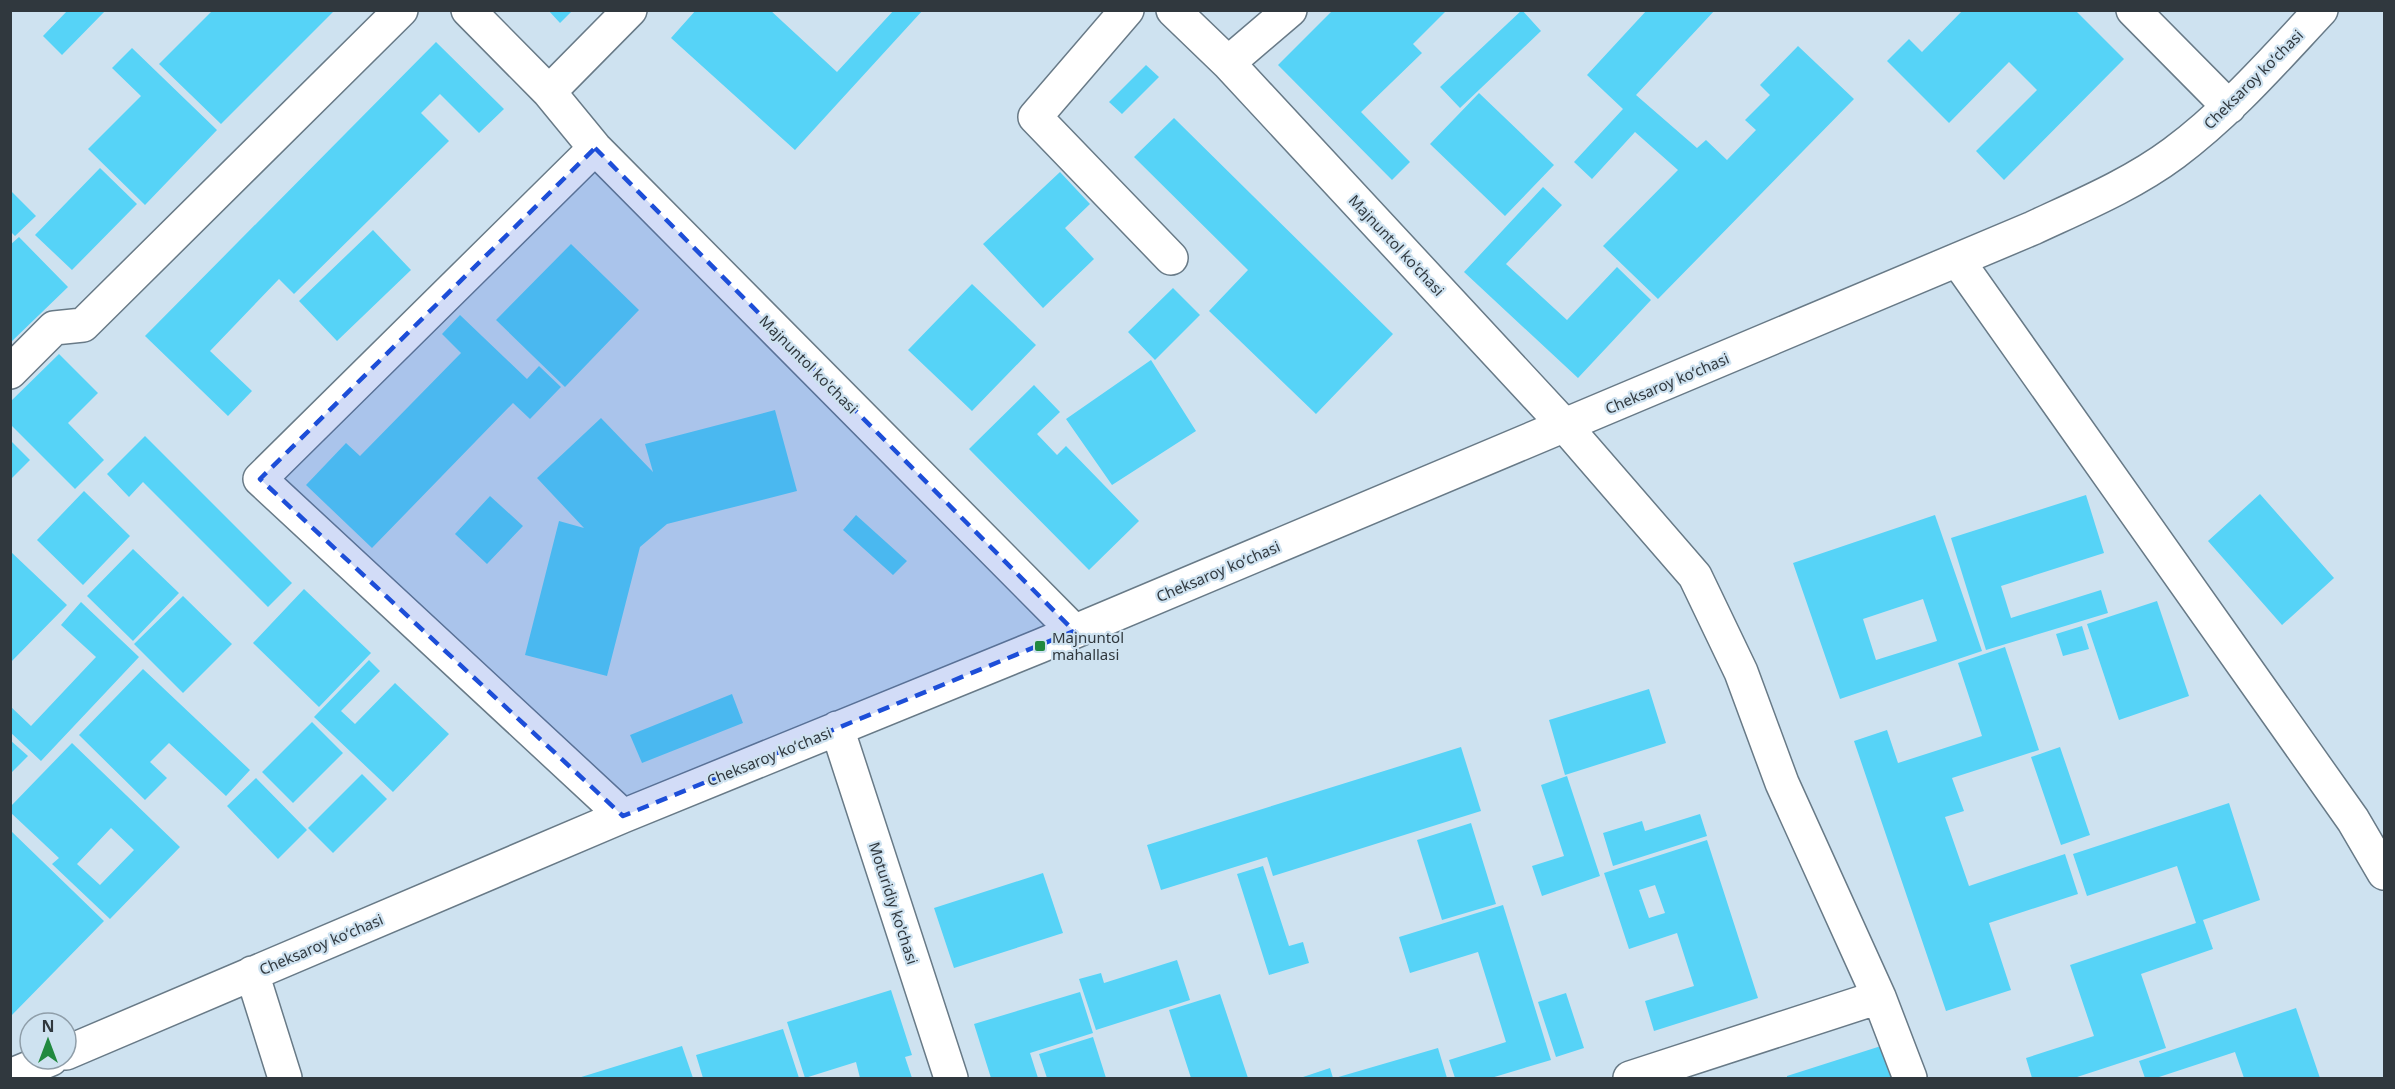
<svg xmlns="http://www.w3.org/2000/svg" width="2395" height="1089" font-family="'Noto Sans',sans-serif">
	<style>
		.building { fill: #56d3f7; fill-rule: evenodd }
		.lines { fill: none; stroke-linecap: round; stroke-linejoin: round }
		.minor-casing { stroke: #687a87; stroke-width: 36 }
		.minor { stroke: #fff; stroke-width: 33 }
		.marked { fill: #1d4ed8; fill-opacity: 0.2; stroke: #1d4ed8; stroke-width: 4.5; stroke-dasharray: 12 8; stroke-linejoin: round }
		.poi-dot { fill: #21893f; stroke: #cee2f0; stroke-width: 2 }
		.labels { text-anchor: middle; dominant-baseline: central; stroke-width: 4.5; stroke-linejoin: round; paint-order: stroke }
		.street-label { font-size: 15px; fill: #30383e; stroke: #cee2f0 }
		.poi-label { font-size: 15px; fill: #30383e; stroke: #cee2f0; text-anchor: start }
	</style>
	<rect width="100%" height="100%" fill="#cee2f0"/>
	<path class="building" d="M 68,10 L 106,10 L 62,55 L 43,36 Z
		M 213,10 L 335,10 L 221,124 L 159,64 Z
		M 548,10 L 573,10 L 560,23 Z
		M 696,10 L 770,10 L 837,72 L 894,10 L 923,10 L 795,150 L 671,38 Z
		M 1333,10 L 1447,10 L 1413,44 L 1422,53 L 1361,112 L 1410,162 L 1392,180 L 1278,65 Z
		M 1522,10 L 1541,31 L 1460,108 L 1440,87 Z
		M 1647,10 L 1715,10 L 1636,95 L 1697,148 L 1706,140 L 1727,160 L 1756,130 L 1745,120 L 1770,95 L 1760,85 L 1798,46 L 1854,99 L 1658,299 L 1603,246 L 1678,170 L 1635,132 L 1592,179 L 1574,162 L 1623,109 L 1587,75 Z
		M 1963,10 L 2075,10 L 2124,59 L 2004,180 L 1976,151 L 2037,90 L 2009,62 L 1949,123 L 1887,61 L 1909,39 L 1922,52 Z
		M 436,42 L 504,109 L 479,133 L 440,94 L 421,113 L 449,141 L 294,294 L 279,279 L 210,351 L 252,391 L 228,416 L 145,336 Z
		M 132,48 L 217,130 L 145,205 L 88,149 L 141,96 L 112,68 Z
		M 1146,65 L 1159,77 L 1122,114 L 1109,102 Z
		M 1479,93 L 1554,165 L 1505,216 L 1430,144 Z
		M 1174,118 L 1393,334 L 1316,414 L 1209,311 L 1248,270 L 1134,157 Z
		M 100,168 L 137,204 L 72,270 L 35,235 Z
		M 1060,172 L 1090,204 L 1065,228 L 1094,259 L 1043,308 L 983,244 Z
		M 1543,187 L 1562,205 L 1506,264 L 1567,320 L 1617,267 L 1651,300 L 1578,378 L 1464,272 Z
		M 10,190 L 36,216 L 15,236 L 10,231 Z
		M 373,230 L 411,270 L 337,341 L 299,301 Z
		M 19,237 L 68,287 L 10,343 L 10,245 Z
		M 571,244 L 639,310 L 565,387 L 496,320 Z
		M 972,284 L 1036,345 L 972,411 L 908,350 Z
		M 1173,288 L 1200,315 L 1155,360 L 1128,332 Z
		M 460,315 L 527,379 L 539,366 L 561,387 L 530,419 L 513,403 L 372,548 L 306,485 L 346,443 L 360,456 L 461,353 L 442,334 Z
		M 59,354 L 98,393 L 68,423 L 104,460 L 75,489 L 10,424 L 10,402 Z
		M 1151,360 L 1196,431 L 1112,485 L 1066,419 Z
		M 1034,385 L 1060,412 L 1037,434 L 1057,455 L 1066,446 L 1139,521 L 1089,570 L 969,449 Z
		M 775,410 L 797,491 L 667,524 L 640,547 L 607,676 L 525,655 L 559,521 L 584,528 L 537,478 L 601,418 L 653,472 L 645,444 Z
		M 145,436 L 292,583 L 268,607 L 143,482 L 129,497 L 107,474 Z
		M 10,440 L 30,460 L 10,480 Z
		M 84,491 L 130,536 L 83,585 L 37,540 Z
		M 2260,494 L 2334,578 L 2282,625 L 2208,541 Z
		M 2086,495 L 2104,553 L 2001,586 L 2011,618 L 2101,590 L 2108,613 L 1986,650 L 1951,538 Z
		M 490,496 L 523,526 L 487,564 L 455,534 Z
		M 856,515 L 907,561 L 893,575 L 843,530 Z
		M 1935,515 L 1982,651 L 1840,699 L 1793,563 ZM 1923,599 L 1937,641 L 1876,660 L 1863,619 Z
		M 133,549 L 179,593 L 133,641 L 87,596 Z
		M 10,551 L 67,605 L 10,663 Z
		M 304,589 L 371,653 L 319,707 L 253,643 Z
		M 183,596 L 232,644 L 183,693 L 134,644 Z
		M 2157,601 L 2189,696 L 2119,720 L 2087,624 Z
		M 81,602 L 139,657 L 41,761 L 10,732 L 10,706 L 31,726 L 96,657 L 61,625 Z
		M 2082,626 L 2089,649 L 2063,656 L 2056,634 Z
		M 2005,647 L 2039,750 L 1952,778 L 1964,811 L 1945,817 L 1969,886 L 2065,854 L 2078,894 L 1989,923 L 2011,990 L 1946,1011 L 1854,741 L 1887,730 L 1898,763 L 1982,736 L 1958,663 Z
		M 369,660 L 380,671 L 341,711 L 355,724 L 395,683 L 449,734 L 393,792 L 314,717 Z
		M 143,669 L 250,770 L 226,796 L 169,743 L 150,762 L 167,778 L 145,800 L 79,735 Z
		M 1649,689 L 1666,743 L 1565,775 L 1549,720 Z
		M 732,694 L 743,723 L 642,763 L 630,735 Z
		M 312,722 L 343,753 L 293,803 L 262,772 Z
		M 10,740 L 28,756 L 10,774 Z
		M 72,743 L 180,847 L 110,919 L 52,864 L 59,858 L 10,812 L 10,807 ZM 111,828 L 134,850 L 100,885 L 77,864 Z
		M 1461,747 L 1481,811 L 1273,876 L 1267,857 L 1161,890 L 1147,845 Z
		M 2060,747 L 2090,835 L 2061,845 L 2031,757 Z
		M 362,774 L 387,799 L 333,853 L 308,828 Z
		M 1567,776 L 1600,876 L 1542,896 L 1532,866 L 1564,856 L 1541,785 Z
		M 256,778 L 307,830 L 278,859 L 227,806 Z
		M 2229,803 L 2260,900 L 2203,920 L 2213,949 L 2141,974 L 2166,1048 L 2074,1078 L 2032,1078 L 2026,1058 L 2094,1036 L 2070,965 L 2196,923 L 2177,866 L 2087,896 L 2073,854 Z
		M 1700,814 L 1707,836 L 1613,866 L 1603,833 L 1642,821 L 1645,831 Z
		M 1471,823 L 1496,904 L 1442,920 L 1417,840 Z
		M 10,830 L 104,921 L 10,1017 Z
		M 1707,840 L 1758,998 L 1654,1031 L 1645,1001 L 1694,986 L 1677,933 L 1629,949 L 1604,873 ZM 1655,885 L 1665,913 L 1649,918 L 1639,890 Z
		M 1263,866 L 1289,946 L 1303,942 L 1309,963 L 1269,975 L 1237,874 Z
		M 1043,873 L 1063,933 L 954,968 L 934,908 Z
		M 1503,905 L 1551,1060 L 1491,1078 L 1455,1078 L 1449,1060 L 1506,1042 L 1478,952 L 1410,973 L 1399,937 Z
		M 1177,960 L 1190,1000 L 1096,1030 L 1079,979 L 1101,973 L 1104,983 Z
		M 891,990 L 912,1055 L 905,1057 L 912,1078 L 860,1078 L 856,1062 L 805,1078 L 787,1022 Z
		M 1080,992 L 1093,1033 L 1030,1053 L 1038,1078 L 991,1078 L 974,1024 Z
		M 1566,993 L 1584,1048 L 1556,1057 L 1538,1002 Z
		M 1220,994 L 1248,1078 L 1191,1078 L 1169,1010 Z
		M 2296,1008 L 2320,1078 L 2244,1078 L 2235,1052 L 2156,1078 L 2145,1078 L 2139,1061 Z
		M 783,1029 L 799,1078 L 703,1078 L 696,1055 Z
		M 1093,1037 L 1106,1078 L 1047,1078 L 1039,1054 Z
		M 682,1046 L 693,1078 L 578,1078 Z
		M 1881,1046 L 1892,1078 L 1787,1078 L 1787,1076 Z
		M 1438,1048 L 1447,1078 L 1335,1078 Z
		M 1330,1068 L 1333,1078 L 1300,1078 Z"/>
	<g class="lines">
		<defs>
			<path id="minor" d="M 468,10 L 549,92 L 595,148 L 1074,631
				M 1127,10 L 1035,117 L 1171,258
				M 1173,10 L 1228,63 L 1565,426 L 1695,576 L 1741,672 L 1782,783 L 1879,997 L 1910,1078
				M 2133,10 L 2229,107
				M 1228,63 L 1290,10
				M 549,92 L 630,10
				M 595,148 L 260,479 L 623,816
				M 1958,261 L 2353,820 L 2384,873
				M 10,372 L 54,328 L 83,325 L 401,10
				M 837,728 L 951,1078
				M 252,973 L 285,1078
				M 66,1053 L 623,816 L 1040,646 L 2033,228 C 2080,206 2131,185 2174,153 C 2229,112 2274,60 2321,10
				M 10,1076 L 51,1059
				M 1630,1078 L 1879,997"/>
		</defs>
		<use href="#minor" class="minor-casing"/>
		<use href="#minor" class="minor"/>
	</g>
	<path class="marked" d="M 595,148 L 1074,631 L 623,816 L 260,479 Z"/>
	<rect class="poi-dot" x="1034" y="640" width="12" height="12" rx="3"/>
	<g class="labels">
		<g class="street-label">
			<text transform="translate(2253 79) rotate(-45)">Cheksaroy koʻchasi</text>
			<text transform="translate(1397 245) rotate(47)">Majnuntol ko'chasi</text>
			<text transform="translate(809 364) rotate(45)">Majnuntol ko'chasi</text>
			<text transform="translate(1667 383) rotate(-23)">Cheksaroy koʻchasi</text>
			<text transform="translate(1218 571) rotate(-23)">Cheksaroy koʻchasi</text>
			<text transform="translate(769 756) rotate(-22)">Cheksaroy koʻchasi</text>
			<text transform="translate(894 903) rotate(72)">Moturidiy ko'chasi</text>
			<text transform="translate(321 944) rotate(-23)">Cheksaroy koʻchasi</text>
		</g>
		<g class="poi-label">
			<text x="1052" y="637">Majnuntol<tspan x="1052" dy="17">mahallasi</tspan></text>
		</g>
	</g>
	<rect width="2395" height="1089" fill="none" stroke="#30383e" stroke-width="24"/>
	<g transform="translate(48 1041)"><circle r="28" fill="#cee2f0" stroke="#8f9ea9" stroke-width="1.5"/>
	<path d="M0-4.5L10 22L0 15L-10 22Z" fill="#21893f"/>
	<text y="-9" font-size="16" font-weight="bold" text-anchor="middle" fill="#30383e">N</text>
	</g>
</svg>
